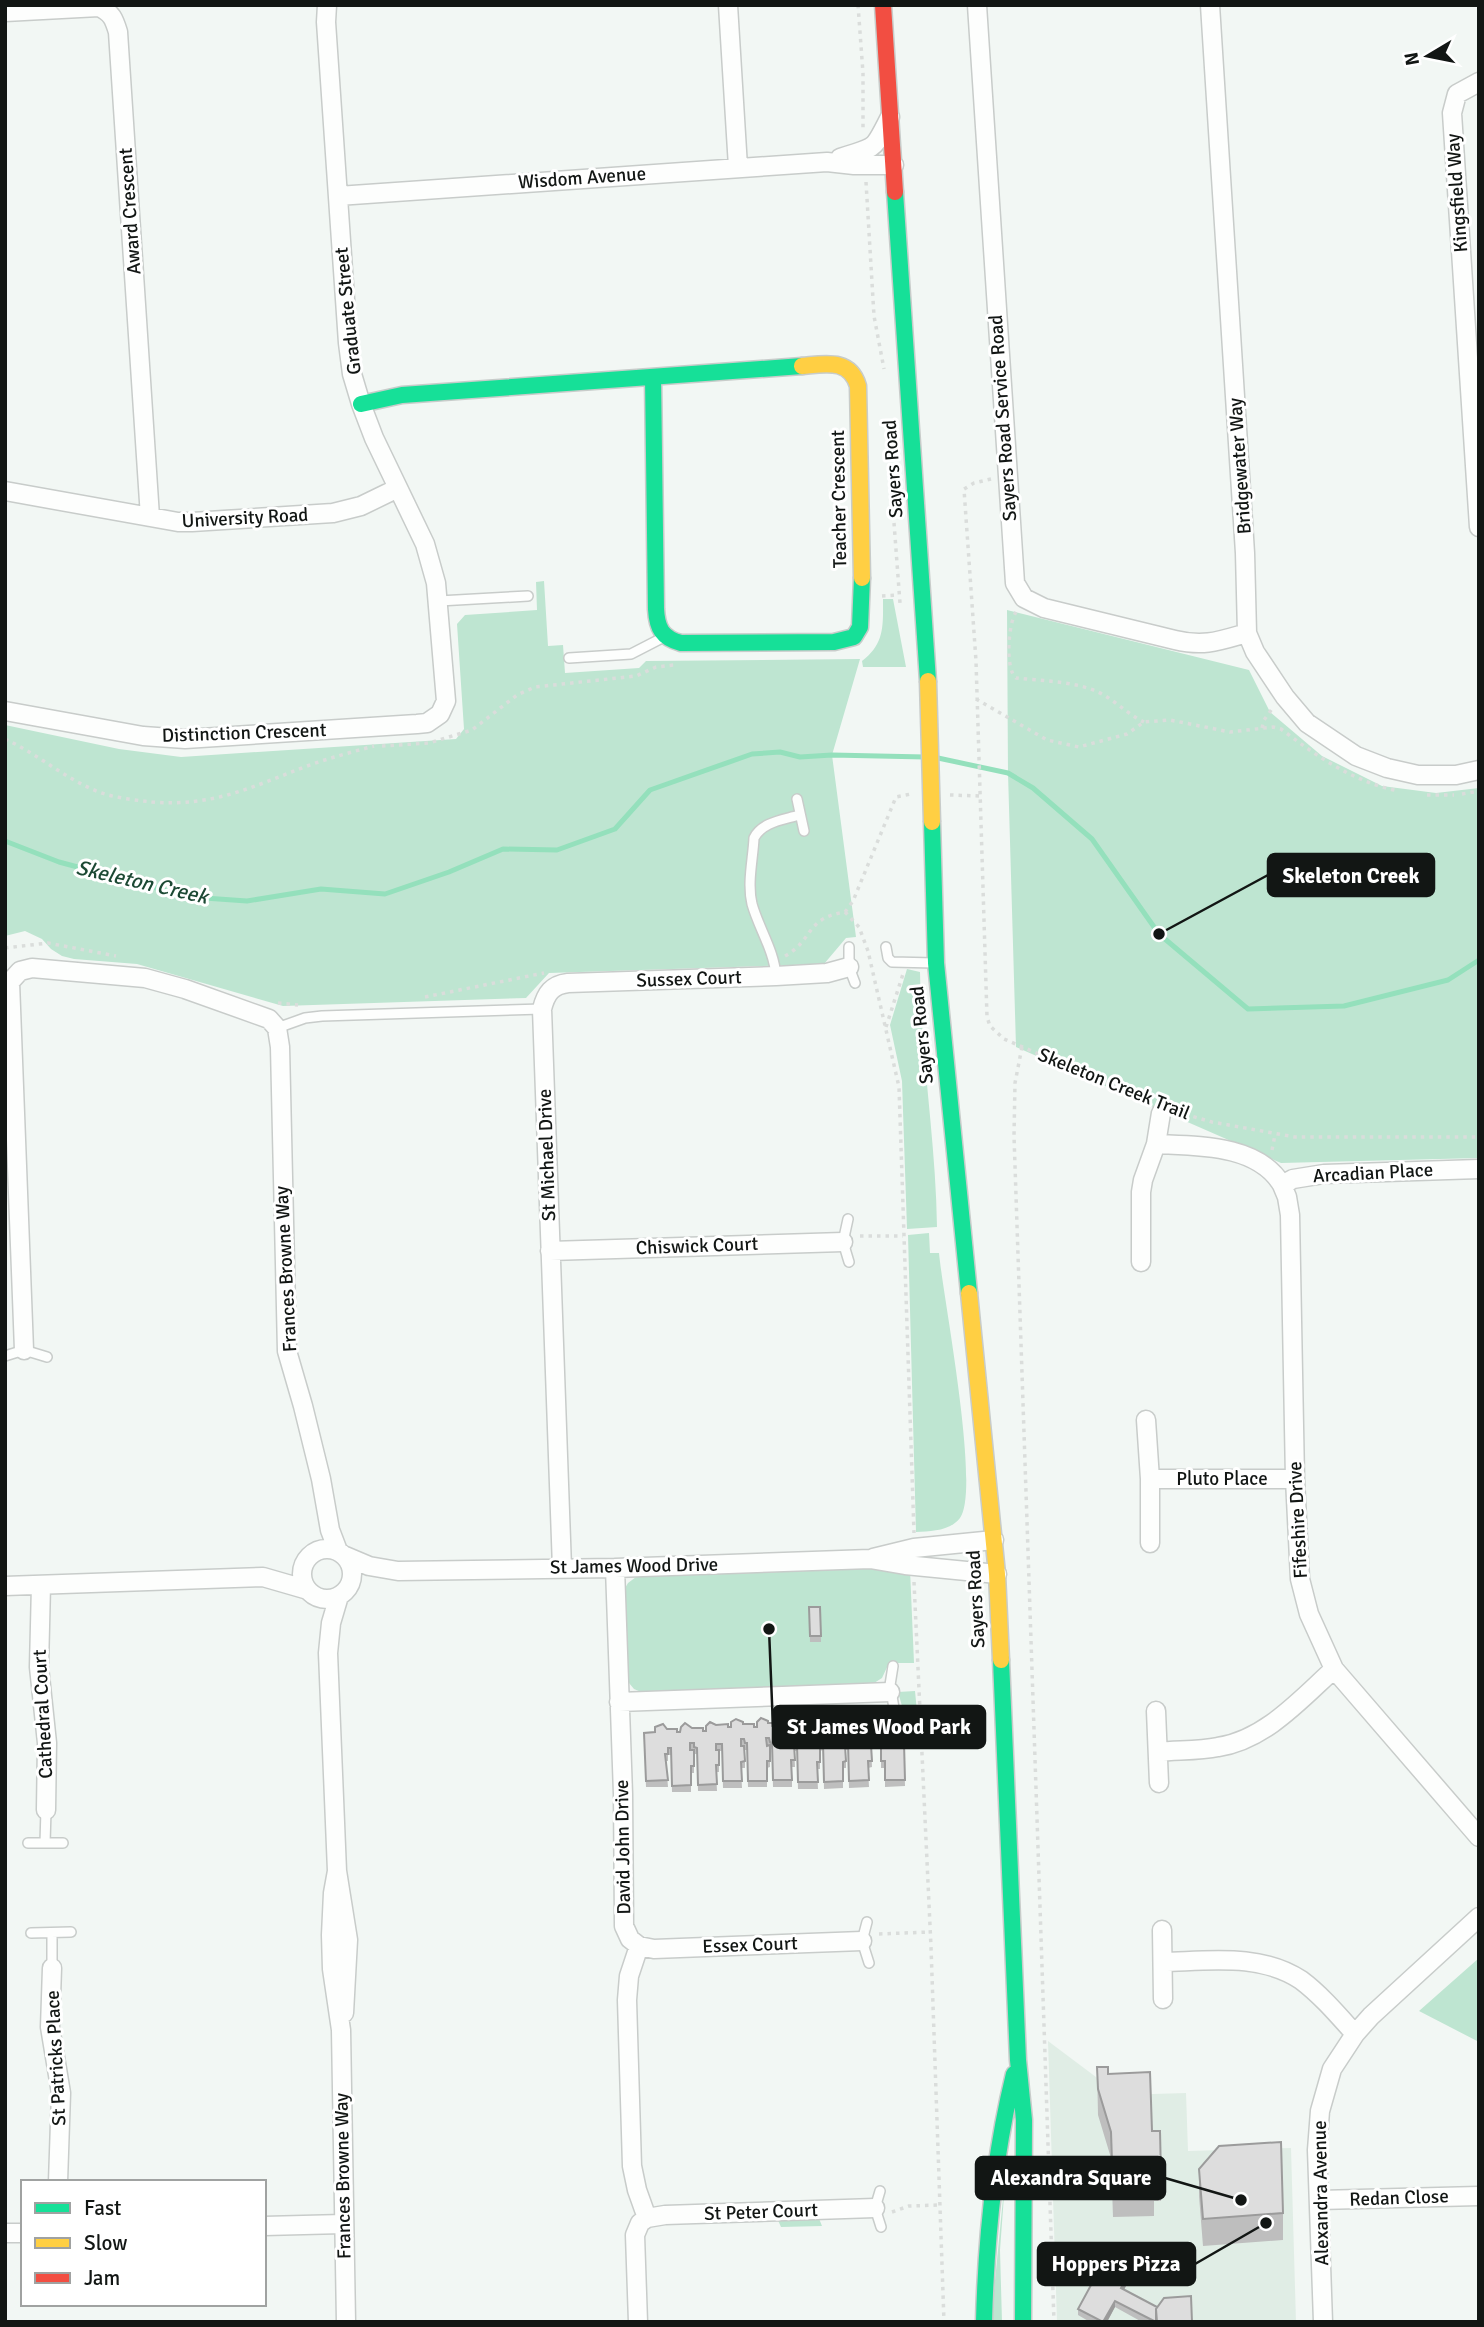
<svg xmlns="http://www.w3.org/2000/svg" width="1484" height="2327" font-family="Signika,sans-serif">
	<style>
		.built { fill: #e0ede5 }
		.green { fill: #bee5d1 }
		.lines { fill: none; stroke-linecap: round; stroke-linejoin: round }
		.stream { stroke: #94e0bc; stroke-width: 5 }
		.lane-casing { stroke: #c8ccca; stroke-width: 12 }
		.street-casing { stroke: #c8ccca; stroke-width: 21 }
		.fast-casing { stroke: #c8ccca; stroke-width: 19 }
		.slow-casing { stroke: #c8ccca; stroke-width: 19 }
		.jam-casing { stroke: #c8ccca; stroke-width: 19 }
		.path { stroke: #dadddb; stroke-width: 3.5; stroke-dasharray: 3.5 5; stroke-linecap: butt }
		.lane { stroke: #fdfefd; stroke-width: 9 }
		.street { stroke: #fdfefd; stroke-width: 18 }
		.fast { stroke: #16e098; stroke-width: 16 }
		.slow { stroke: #ffcf43; stroke-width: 16 }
		.jam { stroke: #f24e42; stroke-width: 16 }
		.slow-bridge-casing { stroke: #c8ccca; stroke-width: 19; stroke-linecap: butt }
		.slow-bridge { stroke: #ffcf43; stroke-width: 16 }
		.wall { fill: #bebebe }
		.shaded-wall { fill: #9b9b9b }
		.building { fill: #ddd; stroke: #9b9b9b; stroke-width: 2 }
		.labels { text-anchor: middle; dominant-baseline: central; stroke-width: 6; stroke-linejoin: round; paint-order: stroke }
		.street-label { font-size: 19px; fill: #121614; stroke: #fff }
		.water-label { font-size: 21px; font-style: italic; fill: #1c4934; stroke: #fff }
		.leader { fill: none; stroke: #121614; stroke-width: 2.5 }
		.callout-dot { fill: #121614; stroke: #fff; stroke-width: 2.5 }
		.callout { fill: #121614; stroke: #121614; stroke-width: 2.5 }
		.callout-label { font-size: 21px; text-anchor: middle; font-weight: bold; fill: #fff }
	</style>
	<rect width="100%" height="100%" fill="#f2f7f4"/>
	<path class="built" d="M 1048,2041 L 1120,2095 L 1186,2093 L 1188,2151 L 1291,2148 L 1296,2322 L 1057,2322 Z"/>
	<path class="green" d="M 544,581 L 548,646 L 563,645 L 565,673 L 639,668 L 646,661 L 860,659 L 832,755 L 856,937 L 846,938 L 824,964 L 549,973 L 526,998 L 283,1006 L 137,964 L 74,959 L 62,956 L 51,949 L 42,939 L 25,931 L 5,936 L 5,725 L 119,749 L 181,757 L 456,739 L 464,729 L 457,624 L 465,615 L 537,610 L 536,582 Z
		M 883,599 L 893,599 L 906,667 L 863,667 L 862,661 C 885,644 883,625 883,599 Z
		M 1007,610 L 1249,670 L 1270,712 L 1322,756 L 1382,786 L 1436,793 L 1479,788 L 1479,1158 L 1281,1163 L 1016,1047 L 1008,773 Z
		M 907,969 L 920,972 C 921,1058 936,1142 937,1227 L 907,1229 L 902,1081 L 890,1025 Z
		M 929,1233 L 930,1253 L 939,1253 C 943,1297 981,1489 960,1518 C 950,1531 932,1531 916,1532 L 908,1235 Z
		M 890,1568 L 910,1569 L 914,1663 L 889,1663 L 882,1678 L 871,1685 L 646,1694 L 634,1689 L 629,1683 L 624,1590 L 628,1583 L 636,1577 Z
		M 915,1691 L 917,1712 L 904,1713 L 898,1692 Z
		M 1479,1958 L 1479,2042 L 1419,2011 Z
		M 1006,2168 L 1000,2250 L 1002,2322 L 993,2322 L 993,2301 Z
		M 818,2216 L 822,2226 L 781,2227 L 777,2218 Z"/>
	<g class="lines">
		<path class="stream" d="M 938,758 L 1008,773 L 1033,788 L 1092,839 L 1159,934 L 1248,1009 L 1344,1006 L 1448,980 L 1479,960
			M 5,841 L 59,862 L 190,897 L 247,901 L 321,889 L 385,894 L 449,872 L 503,849 L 557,850 L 615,829 L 650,790 L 752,754 L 780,752 L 800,757 L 832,755 L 925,757"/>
		<defs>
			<path id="lane" d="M 439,601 L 528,596
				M 569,658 L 631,654 L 664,637
				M 797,799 L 804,831
				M 849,947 L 849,967 L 855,983
				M 886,947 L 888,958 L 892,962 L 935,963
				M 776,976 C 774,950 759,929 752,904 C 747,883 753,859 754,838 C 762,822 783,820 799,815
				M 277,1028 L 305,1018 L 322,1016 L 542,1009
				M 848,1219 L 843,1242 L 849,1262
				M 5,1356 L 24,1350 L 47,1357
				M 893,1666 L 890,1685 L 894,1708
				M 28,1843 L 63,1843
				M 45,1843 L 46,1810
				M 867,1922 L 862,1941 L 869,1963
				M 31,1933 L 71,1932
				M 52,1968 L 52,1933
				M 880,2191 L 875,2208 L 881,2227"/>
			<path id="street" d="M 728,5 L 738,167
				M 977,5 L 1015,583 L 1024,598 L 1044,608 L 1175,640 C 1204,647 1219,641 1247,633
				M 1210,5 L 1245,553 L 1247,633 L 1255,652 L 1285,697 L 1307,723 L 1356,756 L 1387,768 L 1418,775 L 1456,775 L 1479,770
				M 5,12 L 99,7 C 112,13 114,19 118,32 L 150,517
				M 1479,82 L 1457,94 L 1452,113 L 1479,527
				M 840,158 C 876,146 872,153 890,117
				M 338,196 L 827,162 L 854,165 L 894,165
				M 5,491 L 178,522 L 192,522 L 333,513 L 361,506 L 398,488
				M 5,711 L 143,736 L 185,739 L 417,724 L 427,723 L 440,714 L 446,701 L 436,583 L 425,544 L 374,438 L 361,404 L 352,374 L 348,343 L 326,22 L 327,5
				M 1156,1144 C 1197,1146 1258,1144 1282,1185 L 1293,1179 L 1324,1174 L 1479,1169
				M 1282,1185 L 1287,1197 L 1290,1215 L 1295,1479 L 1300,1579 L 1309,1614 L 1334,1669 L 1479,1837
				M 550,1251 L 843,1242
				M 1141,1262 L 1141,1192 L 1143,1180 L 1156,1144 L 1161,1113
				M 24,1350 L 10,982 L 20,971 L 32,968 L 145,978 L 185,989 L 269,1019 L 277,1028 L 280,1047 L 287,1351 L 303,1406 L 321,1479 L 330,1530 L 338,1551
				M 1146,1420 L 1150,1479 L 1150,1543
				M 1150,1479 L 1295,1479
				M302 1574a25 25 0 1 1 50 0a25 25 0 1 1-50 0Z
				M 343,1555 L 369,1566 L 398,1571 L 615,1568 L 870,1559 L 905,1565 L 997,1574
				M 873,1558 L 914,1548 L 994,1540
				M 562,1568 L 542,1009 C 546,993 552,985 568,983 L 776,976 L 827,973 L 849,967
				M 615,1568 L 623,1794 L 624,1926 L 630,1939 L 639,1946 L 629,1976 L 627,2000 L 632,2166 L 637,2190 L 647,2218 L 640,2223 L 635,2235 L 638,2322
				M 41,1585 L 39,1667 L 47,1743 L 46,1810
				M 5,1586 L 263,1577 L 308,1590
				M 339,1596 L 331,1623 L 328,1653 L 337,1871 L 348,1940 L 344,2013
				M 619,1702 L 890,1692
				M 1156,1711 L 1159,1783
				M 1158,1752 C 1178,1750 1199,1751 1218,1747 C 1265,1740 1301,1699 1334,1669
				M 337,1871 L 333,1893 L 331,1935 L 332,1969 L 341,2030 L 346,2322
				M 1162,1930 L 1163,1999
				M 639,1946 L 654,1949 L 862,1941
				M 1163,1962 C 1208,1961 1261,1953 1301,1980 C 1321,1995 1338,2015 1355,2034
				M 52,1968 L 50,2027 L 61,2093 L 58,2182
				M 1319,2200 L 1479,2196
				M 647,2218 L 665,2215 L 875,2208
				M 264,2226 L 343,2224
				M 5,2233 L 23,2233
				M 1323,2322 L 1317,2150 L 1320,2111 L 1332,2069 L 1355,2034 L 1371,2016 L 1479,1917"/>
			<path id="fast" d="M 895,192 L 928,681
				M 653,377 L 656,609 C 657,628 662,638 681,643 L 834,642 L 854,637 L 860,627 L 862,578
				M 361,404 L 402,395 L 802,366
				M 932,822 L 936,963 L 969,1293
				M 1001,1660 L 1018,2060 L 1024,2120 L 1023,2322
				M 984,2322 C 986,2238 994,2156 1014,2074"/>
			<path id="slow" d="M 802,366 C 825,364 850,358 858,386 L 862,578
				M 969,1293 L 997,1574 L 1001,1660"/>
			<path id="jam" d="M 883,5 L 895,192"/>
		</defs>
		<use href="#lane" class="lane-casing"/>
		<use href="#street" class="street-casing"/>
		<use href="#fast" class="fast-casing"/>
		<use href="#slow" class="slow-casing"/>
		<use href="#jam" class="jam-casing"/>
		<path class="path" d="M 858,5 L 863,73 L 863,129
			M 866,182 L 874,316 L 884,369
			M 991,479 L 974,483 L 964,489 L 976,661 L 987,1017 L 990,1026 L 1004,1039 L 1150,1102
			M 894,523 L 900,603
			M 882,596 L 898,595
			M 1016,612 C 1008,624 1005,669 1016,678 C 1042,681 1074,681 1098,692 C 1115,700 1127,714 1144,722
			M 976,699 L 1047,740 L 1079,747 L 1127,734 L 1144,722 L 1170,720 L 1230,732 L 1273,727 L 1281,729 C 1318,757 1353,782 1399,791
			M 1262,728 L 1264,720 L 1272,709
			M 5,739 C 38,754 65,779 99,792 C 115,798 135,800 152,802 C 213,807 252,787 307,766 C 329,758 352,752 374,746
			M 382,746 L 429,743 L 472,730 L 517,695 L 535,687 L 636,676 L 656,667 L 674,665
			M 1462,794 L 1479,791
			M 950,795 L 980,796
			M 1427,795 L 1454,795
			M 845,912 L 859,927 L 868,951 L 899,1087 L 914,1533
			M 845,912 L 853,901 L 896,797 L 911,794
			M 5,948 L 48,943 L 116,956
			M 785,956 C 814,940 805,918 845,912
			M 425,997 L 544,973
			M 278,1003 L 298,1005
			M 886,1027 L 903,974
			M 1022,1047 L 1015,1083 L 1014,1136 L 1054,2322
			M 1177,1112 L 1212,1122 L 1295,1137 L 1479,1137
			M 1272,1150 L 1275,1135
			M 860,1236 L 903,1236
			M 914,1582 L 931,1947 L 944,2322
			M 879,1934 L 930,1932
			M 892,2212 L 909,2206 L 939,2205"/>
		<use href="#lane" class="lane"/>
		<use href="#street" class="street"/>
		<use href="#fast" class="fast"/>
		<use href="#slow" class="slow"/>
		<use href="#jam" class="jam"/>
		<defs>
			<path id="slow-bridge" d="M 928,681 L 932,822"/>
		</defs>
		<use href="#slow-bridge" class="slow-bridge-casing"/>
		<use href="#slow-bridge" class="slow-bridge"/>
	</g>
	<path class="wall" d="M 809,1607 L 820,1607 L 821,1642 L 810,1642 Z
		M 870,1721 L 870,1745 L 868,1746 L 871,1745 L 872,1767 L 868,1768 L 869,1787 L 849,1788 L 848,1750 L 846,1750 L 846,1768 L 843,1768 L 843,1788 L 824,1789 L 823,1750 L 820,1751 L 820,1746 L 817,1746 L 820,1747 L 820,1769 L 817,1769 L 818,1789 L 798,1789 L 797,1751 L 795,1751 L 794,1745 L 795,1767 L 792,1767 L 792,1787 L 773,1787 L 772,1749 L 770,1749 L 770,1767 L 767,1768 L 767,1787 L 748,1787 L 747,1750 L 745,1750 L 744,1745 L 741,1745 L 745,1761 L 745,1768 L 741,1768 L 742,1788 L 723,1788 L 722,1751 L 719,1751 L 719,1772 L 716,1772 L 717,1791 L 698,1791 L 697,1754 L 694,1754 L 694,1750 L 690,1750 L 694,1766 L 694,1773 L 691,1773 L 691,1792 L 672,1792 L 671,1755 L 668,1755 L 668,1761 L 666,1761 L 668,1787 L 646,1787 L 644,1733 L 655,1732 L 667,1729 L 680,1732 L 692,1728 L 706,1731 L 716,1725 L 728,1727 L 743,1724 L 754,1727 L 768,1723 L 778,1726 L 793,1725 L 804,1728 L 819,1725 L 829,1727 L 844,1724 L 855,1727 Z
		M 880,1723 L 893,1724 L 906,1723 L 907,1749 L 904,1749 L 905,1786 L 885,1787 L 885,1768 L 881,1768 L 881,1746 L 883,1746 Z
		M 1097,2067 L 1108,2074 L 1152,2131 L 1161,2175 L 1161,2201 L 1154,2201 L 1154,2216 L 1113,2217 L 1111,2158 L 1098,2115 Z
		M 1199,2169 L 1283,2213 L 1283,2240 L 1203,2246 L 1199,2196 Z
		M 1134,2271 L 1124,2290 L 1157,2307 L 1192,2322 L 1142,2322 L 1115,2307 L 1107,2322 L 1090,2322 L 1078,2315 L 1078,2309 Z"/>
	<path class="shaded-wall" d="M 1134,2265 L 1134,2271 L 1121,2295 L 1121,2288 Z
		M 1115,2301 L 1115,2307 L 1107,2322 L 1103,2322 Z"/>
	<path class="building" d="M 809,1607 L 820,1607 L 821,1636 L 810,1636 Z
		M 789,1717 L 793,1720 L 793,1725 L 804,1725 L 804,1728 L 807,1728 L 807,1723 L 811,1719 L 818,1722 L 819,1725 L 829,1724 L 829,1727 L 832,1727 L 832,1722 L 837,1719 L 844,1722 L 844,1724 L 855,1724 L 855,1727 L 858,1727 L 858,1722 L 862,1718 L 866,1718 L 870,1721 L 870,1738 L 868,1738 L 868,1746 L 871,1745 L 872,1761 L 868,1761 L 869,1780 L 849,1781 L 848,1743 L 845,1743 L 845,1739 L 842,1739 L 842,1746 L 845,1746 L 846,1761 L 843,1762 L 843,1781 L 824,1782 L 823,1744 L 820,1744 L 820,1739 L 816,1739 L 817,1747 L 820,1747 L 820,1762 L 817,1762 L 818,1782 L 798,1782 L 797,1745 L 795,1745 L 794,1737 L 791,1737 L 791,1745 L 794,1745 L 795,1760 L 791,1760 L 792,1780 L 773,1780 L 772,1743 L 770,1742 L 769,1738 L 766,1738 L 767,1746 L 770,1745 L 770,1761 L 767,1761 L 767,1781 L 748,1781 L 747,1743 L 745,1743 L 744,1739 L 741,1739 L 741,1746 L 744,1746 L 745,1761 L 741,1762 L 742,1781 L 723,1781 L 722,1744 L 716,1744 L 716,1750 L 719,1750 L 719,1765 L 716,1765 L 717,1784 L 698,1785 L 697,1748 L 694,1747 L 694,1743 L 690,1743 L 690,1750 L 694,1750 L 694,1766 L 691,1766 L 691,1785 L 672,1786 L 671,1748 L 668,1748 L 668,1754 L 665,1754 L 668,1780 L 646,1781 L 644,1733 L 655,1732 L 655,1727 L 663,1724 L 667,1729 L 677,1729 L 677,1732 L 680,1732 L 681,1727 L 685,1723 L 692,1728 L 703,1728 L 703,1731 L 706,1731 L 706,1726 L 710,1722 L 716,1725 L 728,1724 L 728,1727 L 731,1727 L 731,1722 L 736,1719 L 743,1722 L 743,1724 L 754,1724 L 754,1727 L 757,1727 L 757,1722 L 761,1718 L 768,1721 L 768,1723 L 778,1723 L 778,1726 L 781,1726 L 781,1721 Z
		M 888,1719 L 892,1721 L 893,1724 L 906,1723 L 907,1742 L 904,1743 L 905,1780 L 885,1780 L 885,1761 L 881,1761 L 881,1746 L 884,1746 L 880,1723 Z
		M 1097,2067 L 1108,2067 L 1108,2074 L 1150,2072 L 1152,2131 L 1160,2131 L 1161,2175 L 1153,2175 L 1154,2190 L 1113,2191 L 1111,2132 L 1098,2089 Z
		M 1281,2142 L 1283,2213 L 1203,2219 L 1199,2169 L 1219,2146 Z
		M 1109,2252 L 1134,2265 L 1121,2288 L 1157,2307 L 1156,2309 L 1156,2322 L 1115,2301 L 1103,2322 L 1078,2309 Z
		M 1191,2296 L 1192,2322 L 1157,2322 L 1156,2309 L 1164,2298 Z"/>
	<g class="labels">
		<g class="street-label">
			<text transform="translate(582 178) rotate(-4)">Wisdom Avenue</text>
			<text transform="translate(1457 193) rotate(-94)">Kingsfield Way</text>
			<text transform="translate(130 211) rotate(-94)">Award Crescent</text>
			<text transform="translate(348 311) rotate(-96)">Graduate Street</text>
			<text transform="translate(1003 418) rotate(-94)">Sayers Road Service Road</text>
			<text transform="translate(1240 466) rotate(-94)">Bridgewater Way</text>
			<text transform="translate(893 469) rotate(-94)">Sayers Road</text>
			<text transform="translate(839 499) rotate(-91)">Teacher Crescent</text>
			<text transform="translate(245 518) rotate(-3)">University Road</text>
			<text transform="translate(244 733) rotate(-2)">Distinction Crescent</text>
			<text transform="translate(689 979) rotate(-2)">Sussex Court</text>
			<text transform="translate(922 1035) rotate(-96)">Sayers Road</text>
			<text transform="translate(1114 1084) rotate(22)">Skeleton Creek Trail</text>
			<text transform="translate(547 1155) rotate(-92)">St Michael Drive</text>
			<text transform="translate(1373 1173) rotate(-3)">Arcadian Place</text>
			<text transform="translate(697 1246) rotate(-2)">Chiswick Court</text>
			<text transform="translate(286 1269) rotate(-93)">Frances Browne Way</text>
			<text x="1222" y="1479">Pluto Place</text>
			<text transform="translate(1298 1520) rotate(-93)">Fifeshire Drive</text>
			<text transform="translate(634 1566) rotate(-1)">St James Wood Drive</text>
			<text transform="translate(976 1599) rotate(-93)">Sayers Road</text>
			<text transform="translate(43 1714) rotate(-93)">Cathedral Court</text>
			<text transform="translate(623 1847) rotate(-91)">David John Drive</text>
			<text transform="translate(750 1945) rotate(-2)">Essex Court</text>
			<text transform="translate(56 2058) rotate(-93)">St Patricks Place</text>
			<text transform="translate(343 2176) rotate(-91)">Frances Browne Way</text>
			<text transform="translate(1321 2193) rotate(-91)">Alexandra Avenue</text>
			<text transform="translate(1399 2198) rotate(-2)">Redan Close</text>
			<text transform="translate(761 2212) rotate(-2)">St Peter Court</text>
		</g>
		<g class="water-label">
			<text transform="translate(142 882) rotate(13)">Skeleton Creek</text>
		</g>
	</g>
	<path class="leader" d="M1159 934L1268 875M769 1629L773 1727M1241 2200L1165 2178M1266 2223L1195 2264"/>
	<g class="callout-dot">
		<circle cx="1159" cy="934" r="7"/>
		<circle cx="769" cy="1629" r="7"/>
		<circle cx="1241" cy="2200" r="7"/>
		<circle cx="1266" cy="2223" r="7"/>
	</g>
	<g class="callout">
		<rect x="1268" y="854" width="166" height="42" rx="7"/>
		<rect x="773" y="1706" width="212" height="42" rx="7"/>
		<rect x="976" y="2157" width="189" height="42" rx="7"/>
		<rect x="1038" y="2243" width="157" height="42" rx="7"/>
	</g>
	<g class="callout-label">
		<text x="1351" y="883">Skeleton Creek</text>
		<text x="879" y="1734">St James Wood Park</text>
		<text x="1071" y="2185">Alexandra Square</text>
		<text x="1116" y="2271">Hoppers Pizza</text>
	</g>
	<rect width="1484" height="2327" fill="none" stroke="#121614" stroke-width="14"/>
	<rect x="21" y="2180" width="245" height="126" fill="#ffffff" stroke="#a0a2a1" stroke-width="2"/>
	<rect x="35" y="2203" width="35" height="10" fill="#16e098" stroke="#a0a2a1" stroke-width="2"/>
	<text x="84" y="2215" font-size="21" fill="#121614">Fast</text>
	<rect x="35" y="2238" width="35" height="10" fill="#ffcf43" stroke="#a0a2a1" stroke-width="2"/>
	<text x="84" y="2250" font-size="21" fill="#121614">Slow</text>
	<rect x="35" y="2273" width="35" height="10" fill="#f24e42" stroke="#a0a2a1" stroke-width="2"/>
	<text x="84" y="2285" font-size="21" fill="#121614">Jam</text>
	<g transform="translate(1428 56) rotate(260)" stroke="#ffffff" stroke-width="5" paint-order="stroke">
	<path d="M0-5L12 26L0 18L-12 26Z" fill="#121614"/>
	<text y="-10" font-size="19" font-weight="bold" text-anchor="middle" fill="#121614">N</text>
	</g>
</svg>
